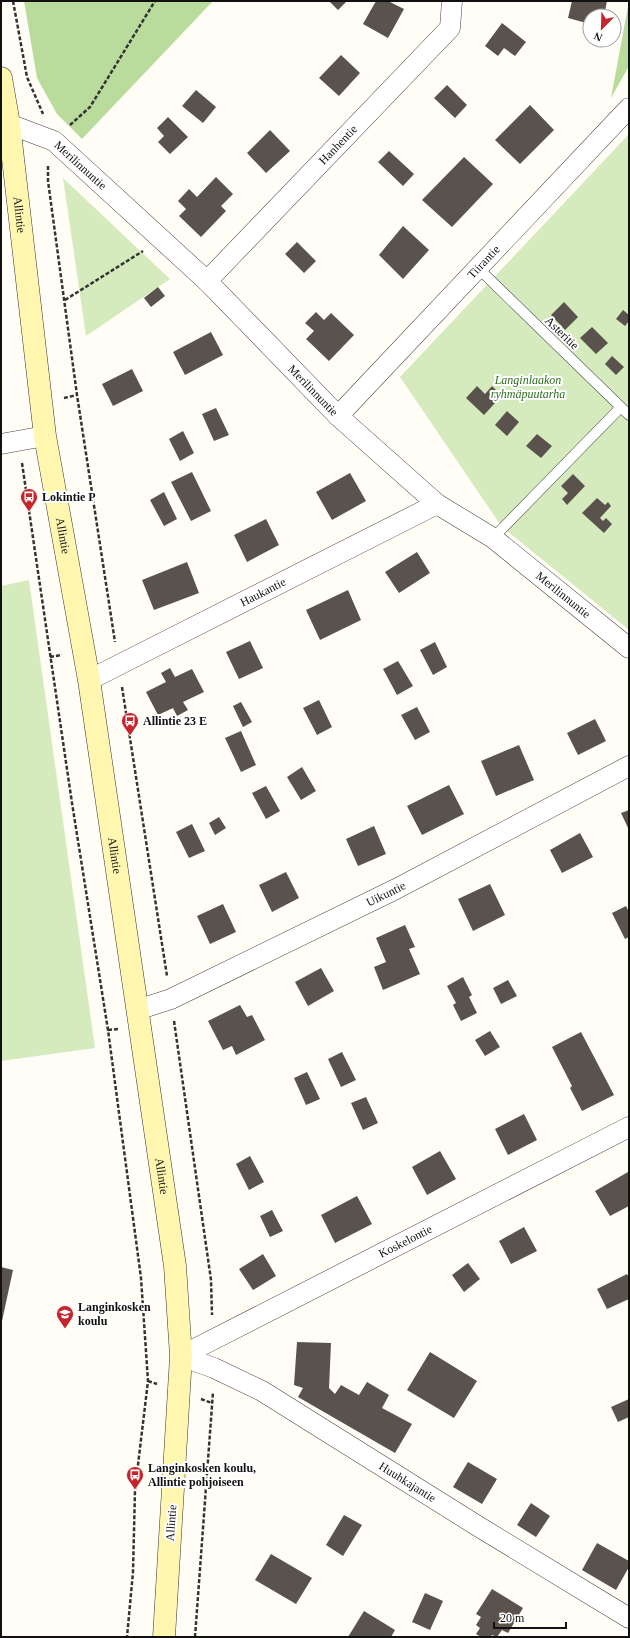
<svg xmlns="http://www.w3.org/2000/svg" width="630" height="1638" font-family="Georgia,serif">
	<style>
		.green { fill: #d5ebbd }
		.forest { fill: #b9dc9c }
		.building { fill: #5a524d }
		.lines { fill: none; stroke-linecap: round; stroke-linejoin: round }
		.lane-casing { stroke: #444; stroke-width: 11 }
		.street-casing { stroke: #444; stroke-width: 21 }
		.secondary-casing { stroke: #333; stroke-width: 23 }
		.path { stroke: #333; stroke-width: 2.5; stroke-dasharray: 4 2; stroke-linecap: butt }
		.lane { stroke: #fff; stroke-width: 10 }
		.street { stroke: #fff; stroke-width: 20 }
		.secondary { stroke: #fff6b0; stroke-width: 22 }
		.labels { text-anchor: middle; dominant-baseline: central; stroke-width: 4; stroke-linejoin: round; paint-order: stroke }
		.street-label { font-size: 12px; fill: #111; stroke: #fff }
		.park-label { font-size: 12px; font-style: italic; fill: #2f6b1f; stroke: #fff }
		.poi-label { font-size: 12px; font-weight: bold; fill: #111; stroke: #fff; text-anchor: start }
	</style>
	<rect width="100%" height="100%" fill="#fffdf5"/>
	<path class="green" d="M 629,134 L 629,630 L 502,527 L 400,377 Z
		M 63,178 L 170,279 L 86,336 Z
		M 29,580 L 95,1048 L 1,1061 L 1,586 Z"/>
	<path class="forest" d="M 24,1 L 213,1 L 82,139 L 57,114 L 37,78 Z
		M 629,1 L 629,66 L 611,98 Z"/>
	<path class="building" d="M 329,1 L 347,1 L 338,10 Z
		M 376,1 L 388,1 L 404,9 L 388,38 L 363,24 Z
		M 572,1 L 607,1 L 604,16 L 590,16 L 590,24 L 568,18 Z
		M 502,23 L 526,42 L 515,56 L 504,48 L 498,56 L 485,46 Z
		M 341,55 L 360,73 L 339,96 L 319,78 Z
		M 447,85 L 467,105 L 455,118 L 434,98 Z
		M 196,90 L 216,107 L 203,123 L 182,106 Z
		M 530,105 L 554,130 L 520,164 L 495,140 Z
		M 168,117 L 188,137 L 170,154 L 158,142 L 164,136 L 157,128 Z
		M 270,130 L 290,151 L 266,173 L 247,153 Z
		M 389,151 L 414,174 L 403,186 L 378,162 Z
		M 464,157 L 493,184 L 452,227 L 422,200 Z
		M 216,177 L 233,194 L 221,206 L 226,211 L 201,237 L 179,216 L 186,209 L 178,201 L 189,189 L 197,197 Z
		M 403,226 L 429,250 L 403,279 L 379,255 Z
		M 297,242 L 316,261 L 304,273 L 285,254 Z
		M 158,287 L 165,296 L 151,307 L 144,298 Z
		M 564,302 L 578,317 L 565,330 L 551,315 Z
		M 623,310 L 629,315 L 629,321 L 625,326 L 616,319 Z
		M 316,312 L 324,320 L 331,313 L 354,335 L 329,361 L 306,339 L 314,331 L 305,323 Z
		M 592,327 L 608,343 L 596,354 L 580,338 Z
		M 211,332 L 223,355 L 185,375 L 173,352 Z
		M 612,356 L 624,367 L 616,375 L 605,364 Z
		M 132,369 L 143,391 L 113,406 L 102,384 Z
		M 477,386 L 485,394 L 492,386 L 500,394 L 493,401 L 495,403 L 484,415 L 466,398 Z
		M 216,408 L 229,435 L 214,441 L 202,414 Z
		M 507,411 L 519,422 L 507,436 L 495,425 Z
		M 183,431 L 194,453 L 180,461 L 169,439 Z
		M 537,434 L 552,446 L 541,458 L 526,446 Z
		M 192,472 L 211,511 L 191,521 L 171,482 Z
		M 350,473 L 366,501 L 332,520 L 316,492 Z
		M 573,474 L 585,486 L 567,505 L 562,499 L 568,493 L 561,486 Z
		M 164,492 L 177,519 L 164,526 L 150,500 Z
		M 597,498 L 605,505 L 608,502 L 611,506 L 600,518 L 603,521 L 606,518 L 612,524 L 604,533 L 582,513 Z
		M 266,519 L 279,545 L 247,562 L 234,535 Z
		M 417,552 L 430,573 L 399,593 L 385,572 Z
		M 187,562 L 199,593 L 154,610 L 142,580 Z
		M 348,590 L 361,620 L 320,640 L 306,610 Z
		M 250,641 L 263,668 L 239,679 L 226,652 Z
		M 435,642 L 447,667 L 433,675 L 420,650 Z
		M 398,661 L 413,686 L 397,695 L 383,669 Z
		M 170,668 L 175,677 L 192,669 L 204,692 L 183,702 L 188,710 L 177,716 L 173,708 L 158,715 L 146,692 L 166,682 L 161,673 Z
		M 319,700 L 332,727 L 317,735 L 303,708 Z
		M 241,702 L 252,722 L 243,727 L 233,706 Z
		M 417,707 L 430,732 L 415,740 L 401,715 Z
		M 595,719 L 606,741 L 578,755 L 567,733 Z
		M 241,731 L 256,765 L 241,772 L 225,738 Z
		M 519,745 L 534,780 L 496,796 L 481,761 Z
		M 302,767 L 316,791 L 301,800 L 287,777 Z
		M 449,785 L 464,814 L 422,835 L 407,806 Z
		M 266,786 L 280,811 L 266,819 L 252,793 Z
		M 629,810 L 629,830 L 621,813 Z
		M 219,817 L 226,828 L 215,835 L 209,823 Z
		M 192,824 L 205,851 L 189,858 L 176,832 Z
		M 374,826 L 386,854 L 358,866 L 346,839 Z
		M 580,833 L 593,857 L 562,873 L 550,850 Z
		M 286,872 L 299,898 L 272,912 L 259,885 Z
		M 490,884 L 505,915 L 473,931 L 458,899 Z
		M 223,904 L 236,932 L 210,944 L 197,916 Z
		M 626,906 L 629,912 L 629,937 L 625,939 L 612,913 Z
		M 405,925 L 415,947 L 409,949 L 420,974 L 383,990 L 374,967 L 386,962 L 376,938 Z
		M 321,968 L 334,991 L 308,1006 L 295,982 Z
		M 463,977 L 472,995 L 469,997 L 477,1013 L 461,1021 L 453,1005 L 456,1003 L 447,986 Z
		M 508,980 L 517,996 L 501,1004 L 493,988 Z
		M 240,1005 L 247,1017 L 252,1015 L 265,1040 L 236,1055 L 232,1046 L 223,1050 L 208,1021 Z
		M 490,1031 L 500,1047 L 485,1056 L 475,1040 Z
		M 581,1032 L 614,1095 L 582,1111 L 570,1088 L 572,1086 L 552,1047 Z
		M 342,1052 L 356,1080 L 341,1087 L 328,1059 Z
		M 307,1072 L 320,1099 L 306,1105 L 294,1078 Z
		M 366,1097 L 378,1123 L 363,1130 L 351,1103 Z
		M 524,1114 L 537,1140 L 508,1155 L 495,1129 Z
		M 440,1151 L 456,1179 L 427,1195 L 412,1167 Z
		M 250,1156 L 264,1182 L 249,1190 L 236,1164 Z
		M 628,1172 L 629,1206 L 610,1216 L 595,1191 Z
		M 357,1196 L 372,1224 L 335,1243 L 321,1215 Z
		M 272,1210 L 283,1231 L 270,1237 L 260,1216 Z
		M 524,1227 L 537,1251 L 511,1264 L 499,1241 Z
		M 263,1254 L 276,1276 L 253,1290 L 239,1269 Z
		M 468,1263 L 480,1279 L 464,1292 L 452,1275 Z
		M 1,1267 L 13,1270 L 2,1321 L 1,1321 Z
		M 627,1274 L 629,1278 L 629,1299 L 607,1309 L 597,1289 Z
		M 297,1342 L 331,1343 L 329,1388 L 335,1394 L 341,1385 L 359,1395 L 367,1382 L 389,1395 L 382,1408 L 412,1424 L 395,1453 L 298,1397 L 303,1388 L 294,1385 Z
		M 430,1352 L 477,1381 L 454,1418 L 407,1390 Z
		M 629,1399 L 629,1417 L 618,1422 L 611,1407 Z
		M 468,1462 L 497,1479 L 482,1504 L 453,1487 Z
		M 531,1503 L 550,1516 L 536,1537 L 517,1525 Z
		M 344,1515 L 362,1525 L 343,1556 L 326,1545 Z
		M 597,1543 L 629,1561 L 629,1567 L 616,1590 L 582,1570 Z
		M 271,1554 L 312,1578 L 296,1604 L 255,1580 Z
		M 492,1589 L 523,1608 L 508,1633 L 502,1630 L 497,1637 L 492,1635 L 491,1637 L 481,1637 L 476,1634 L 480,1628 L 476,1625 L 481,1617 L 476,1614 Z
		M 425,1593 L 443,1601 L 430,1630 L 412,1622 Z
		M 364,1611 L 395,1630 L 391,1637 L 348,1637 Z"/>
	<g class="lines">
		<defs>
			<path id="lane" d="M 478,268 L 629,415
				M 493,538 L 621,407"/>
			<g id="street">
				<path id="s1" d="M 9,124 L 54,141 L 207,281 L 338,416 L 437,504 L 493,538 L 629,648"/>
				<path id="s2" d="M 207,281 L 450,28 L 452,1"/>
				<path id="s3" d="M 338,416 L 629,108"/>
				<path d="M 1,444 L 45,436"/>
				<path id="s4" d="M 89,680 L 437,504"/>
				<path id="s5" d="M 137,1010 L 171,999 L 396,889 L 629,766"/>
				<path id="s6" d="M 181,1356 L 214,1368 L 262,1391 L 476,1525 L 629,1618"/>
				<path id="s7" d="M 181,1356 L 629,1127"/>
			</g>
			<g id="secondary">
				<path id="s8" d="M 1,78 L 9,124 L 45,436 L 89,680 L 175,1266 L 181,1356 L 164,1637"/>
			</g>
		</defs>
		<use href="#lane" class="lane-casing"/>
		<use href="#street" class="street-casing"/>
		<use href="#secondary" class="secondary-casing"/>
		<path class="path" d="M 13,1 L 27,77 L 43,114
			M 70,125 L 90,107 L 155,1
			M 48,166 L 48,181 L 77,395 L 115,642
			M 65,300 L 143,251
			M 64,398 L 77,395
			M 22,463 L 72,803 L 108,1030 L 141,1278 L 148,1381 L 135,1490 L 133,1572 L 127,1637
			M 50,657 L 62,655
			M 122,687 L 167,976
			M 174,1021 L 211,1280 L 212,1315
			M 108,1030 L 118,1029
			M 148,1381 L 157,1384
			M 201,1399 L 212,1403
			M 195,1637 L 213,1392"/>
		<use href="#lane" class="lane"/>
		<use href="#street" class="street"/>
		<use href="#secondary" class="secondary"/>
	</g>
	<defs>
		<symbol id="bus-pin" viewBox="-11 -11 22 30"><path d="M0 17L-7.5 6A9.5 9.5 0 1 1 7.5 6Z" fill="#c4262e" stroke="#fff"/><path d="M-5-6H5V4H4V6H2V4H-2V6H-4V4H-5ZM-3.5-4V0h7V-4ZM-3.5 1.2v1.5H-2V1.2ZM2 1.2v1.5H3.5V1.2Z" fill="#fff"/></symbol>
		<symbol id="school-pin" viewBox="-11 -11 22 30"><path d="M0 17L-7.5 6A9.5 9.5 0 1 1 7.5 6Z" fill="#c4262e" stroke="#fff"/><path d="M0-5L7-2L0 1L-7-2ZM-4 1L0 2.5L4 1V4Q0 6-4 4Z" fill="#fff"/></symbol>
	</defs>
	<g fill-rule="evenodd">
		<use href="#bus-pin" x="19" y="487" width="20" height="27"/>
		<use href="#bus-pin" x="120" y="711" width="20" height="27"/>
		<use href="#school-pin" x="55" y="1304" width="20" height="27"/>
		<use href="#bus-pin" x="125" y="1465" width="20" height="27"/>
	</g>
	<g class="labels">
		<g class="street-label">
			<text stroke="none"><textPath href="#s2" startOffset="189">Hanhentie</textPath></text>
			<text stroke="none"><textPath href="#s1" startOffset="84">Merilinnuntie</textPath></text>
			<text stroke="none"><textPath href="#s8" startOffset="138">Allintie</textPath></text>
			<text stroke="none"><textPath href="#s3" startOffset="212">Tiirantie</textPath></text>
			<text transform="translate(562 333) rotate(44)">Asteritie</text>
			<text stroke="none"><textPath href="#s1" startOffset="408">Merilinnuntie</textPath></text>
			<text stroke="none"><textPath href="#s8" startOffset="462">Allintie</textPath></text>
			<text stroke="none"><textPath href="#s4" startOffset="195">Haukantie</textPath></text>
			<text stroke="none"><textPath href="#s1" startOffset="732">Merilinnuntie</textPath></text>
			<text stroke="none"><textPath href="#s8" startOffset="786">Allintie</textPath></text>
			<text stroke="none"><textPath href="#s5" startOffset="275">Uikuntie</textPath></text>
			<text stroke="none"><textPath href="#s8" startOffset="1110">Allintie</textPath></text>
			<text stroke="none"><textPath href="#s7" startOffset="252">Koskelontie</textPath></text>
			<text stroke="none"><textPath href="#s6" startOffset="260">Huuhkajantie</textPath></text>
			<text transform="translate(171 1523) rotate(-86)">Allintie</text>
		</g>
		<g class="park-label">
			<text x="528" y="380">Langinlaakon<tspan x="528" dy="14">ryhmäpuutarha</tspan></text>
		</g>
		<g class="poi-label">
			<text x="42" y="497">Lokintie P</text>
			<text x="143" y="721">Allintie 23 E</text>
			<text x="78" y="1307">Langinkosken<tspan x="78" dy="14">koulu</tspan></text>
			<text x="148" y="1468">Langinkosken koulu,<tspan x="148" dy="14">Allintie pohjoiseen</tspan></text>
		</g>
	</g>
	<rect width="630" height="1638" fill="none" stroke="#111111" stroke-width="4"/>
	<g transform="translate(602 28) rotate(203)"><circle r="19" fill="#ffffff" stroke="#a0a0a0"/>
	<path d="M0-3L7 15L0 10L-7 15Z" fill="#c4262e"/>
	<text y="-6" font-size="11" font-weight="bold" text-anchor="middle" fill="#111111">N</text>
	</g>
	<path d="M494 1622v6h72v-6" fill="none" stroke="#111111" stroke-width="2"/>
	<text x="500" y="1622" font-size="12" fill="#111111" stroke="#ffffff" stroke-width="3" paint-order="stroke">20 m</text>
</svg>
